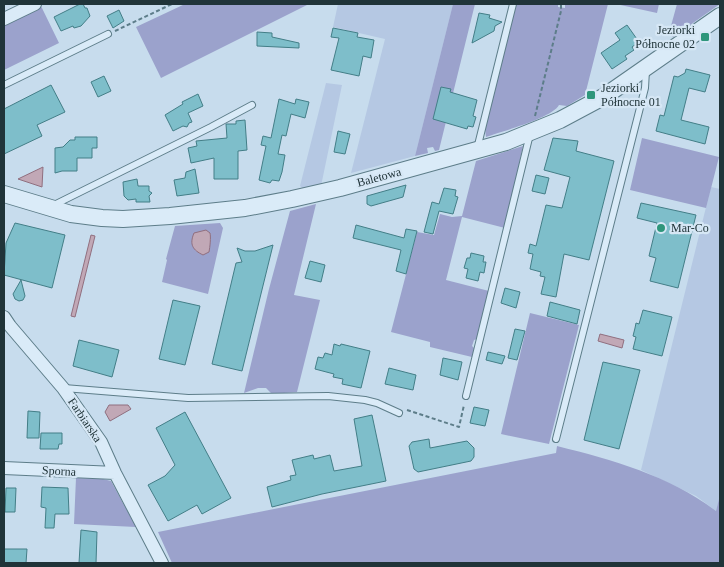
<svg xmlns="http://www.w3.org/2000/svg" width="724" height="567" font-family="Georgia,serif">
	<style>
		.farmland { fill: #b5c8e3 }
		.green { fill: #9ba2cc }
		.water { fill: #c1a8b6; stroke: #906f7f }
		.building { fill: #7ebeca; stroke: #437e87 }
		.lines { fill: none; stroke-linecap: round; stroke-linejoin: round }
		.service-casing { stroke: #5d7d89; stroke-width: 8 }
		.minor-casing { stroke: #5d7d89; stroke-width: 14 }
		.tertiary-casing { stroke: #5d7d89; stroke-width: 18 }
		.path { stroke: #5d7d89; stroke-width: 2; stroke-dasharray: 4 2.5; stroke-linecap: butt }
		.service { stroke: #daebf8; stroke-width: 6 }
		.minor { stroke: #daebf8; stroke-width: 12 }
		.tertiary { stroke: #daebf8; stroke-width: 16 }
		.poi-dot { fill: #2e967b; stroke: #d6e7f5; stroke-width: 2 }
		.labels { text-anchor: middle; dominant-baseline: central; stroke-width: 4.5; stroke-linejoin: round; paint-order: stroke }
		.poi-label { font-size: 12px; fill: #203439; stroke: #d6e7f5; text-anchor: start }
		.street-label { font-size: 12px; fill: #203439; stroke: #d6e7f5 }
	</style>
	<rect width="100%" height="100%" fill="#c7dced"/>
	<path class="farmland" d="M 338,4 L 453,4 L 415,156 L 351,173 L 385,39 L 333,27 Z
		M 326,83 L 342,85 L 321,186 L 304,189 L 300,186 Z
		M 711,187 L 720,189 L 720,495 L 716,511 L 696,496 L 641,470 Z"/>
	<path class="green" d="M 185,4 L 309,4 L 161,78 L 136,27 Z
		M 453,4 L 475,4 L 439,150 L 435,151 L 433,147 L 427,148 L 428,153 L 415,156 Z
		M 516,4 L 558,4 L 558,7 L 565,8 L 565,4 L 608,4 L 585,95 L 567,106 L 559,105 C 552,118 503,131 486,137 L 485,129 Z
		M 616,4 L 659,4 L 657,13 Z
		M 677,4 L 720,4 L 673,37 L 669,33 Z
		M 41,6 L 59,43 L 4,70 L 4,24 Z
		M 642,138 L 719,157 L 706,208 L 630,190 Z
		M 523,146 L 505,228 L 462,217 L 446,280 L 489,291 L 477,339 L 474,340 L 472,346 L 474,348 L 472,357 L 430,347 L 430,342 L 391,332 L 417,232 L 434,235 L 440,214 L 452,217 L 462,216 L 476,161 Z
		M 316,204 L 294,295 L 320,300 L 297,392 L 272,394 L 266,388 L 258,388 L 244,393 L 269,289 L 290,211 Z
		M 220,223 L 223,228 L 208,294 L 162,282 L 167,260 L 166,259 L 175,226 Z
		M 530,313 L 579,325 L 549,444 L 501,434 Z
		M 557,446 C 613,460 670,476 716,511 L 720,495 L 720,563 L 172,563 L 158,532 L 556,453 Z
		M 76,478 L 103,479 L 111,481 L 136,527 L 74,524 Z"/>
	<path class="water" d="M 43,167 L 42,187 L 18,179 Z
		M 206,230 L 210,233 C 211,237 210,247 209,252 L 203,255 C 193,250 189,245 194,233 Z
		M 91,235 L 95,236 L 75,317 L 71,316 Z
		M 600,334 L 624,340 L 622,348 L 598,341 Z
		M 109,405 L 128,405 L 131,409 L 110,421 L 105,412 Z"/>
	<path class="building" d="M 80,4 L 83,4 L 85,8 L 87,8 L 90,16 L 81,26 L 74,28 L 73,26 L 61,31 L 54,17 Z
		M 119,10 L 124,21 L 113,28 L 107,16 Z
		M 479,13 L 490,15 L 489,18 L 502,22 L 495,26 L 494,31 L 472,43 Z
		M 627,25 L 639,42 L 632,47 L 634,50 L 625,56 L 627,59 L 612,69 L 601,53 L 620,40 L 615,33 Z
		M 333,28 L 358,33 L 357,37 L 374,40 L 371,58 L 363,56 L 359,76 L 331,70 L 339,38 L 331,37 Z
		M 257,32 L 272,33 L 272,37 L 299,43 L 299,48 L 257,46 Z
		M 686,69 L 710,75 L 705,92 L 689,88 L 681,120 L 709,127 L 705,144 L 656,131 L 660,115 L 664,116 L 674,76 L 678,77 L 685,73 Z
		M 104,76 L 111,91 L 98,97 L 91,82 Z
		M 51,85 L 65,112 L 37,125 L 42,136 L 4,154 L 4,109 Z
		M 441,87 L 451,89 L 450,92 L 477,100 L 473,116 L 476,117 L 473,127 L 468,126 L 467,129 L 433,119 Z
		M 198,94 L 203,106 L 188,113 L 192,122 L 189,123 L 187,127 L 183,126 L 173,131 L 165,115 L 183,104 L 182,102 Z
		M 279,99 L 295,104 L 296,99 L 309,102 L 305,118 L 291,114 L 286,136 L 282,135 L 278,154 L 285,155 L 282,172 L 279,181 L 272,180 L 270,183 L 259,180 L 266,146 L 261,145 L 263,136 L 271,138 Z
		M 245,120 L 247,150 L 238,151 L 238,179 L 214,179 L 214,158 L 191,163 L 188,148 L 197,146 L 196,141 L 227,138 L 226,124 L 236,124 L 236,121 Z
		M 338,131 L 350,134 L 345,154 L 334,152 Z
		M 75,137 L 97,137 L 97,148 L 92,148 L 92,158 L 77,158 L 77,171 L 62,171 L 55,173 L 55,148 L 63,147 L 70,140 L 75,140 Z
		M 553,138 L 578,141 L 576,151 L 614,161 L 589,260 L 564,254 L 556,297 L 541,294 L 545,277 L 540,276 L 541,272 L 530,269 L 533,254 L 528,253 L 530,244 L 536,246 L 546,205 L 562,208 L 570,177 L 544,170 Z
		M 195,169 L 199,193 L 177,196 L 174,180 L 185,178 L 186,172 Z
		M 536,175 L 549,178 L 545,194 L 532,191 Z
		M 137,179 L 138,186 L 149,186 L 149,191 L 152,193 L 149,196 L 150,202 L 136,202 L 136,199 L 128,200 L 124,196 L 123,182 Z
		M 406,185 L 403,197 L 371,206 L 367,204 L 367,196 Z
		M 444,188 L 456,190 L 455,196 L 458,197 L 453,214 L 439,211 L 433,234 L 424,232 L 432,202 L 439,204 Z
		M 641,203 L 696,215 L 678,288 L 650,281 L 656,258 L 649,256 L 657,223 L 637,218 Z
		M 15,223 L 65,235 L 52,288 L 4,275 L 6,243 Z
		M 356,225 L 404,238 L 406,229 L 417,231 L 406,274 L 396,271 L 401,250 L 353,238 Z
		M 273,245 L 242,371 L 212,364 L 236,263 L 242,262 L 237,248 L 245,251 L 255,251 Z
		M 471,253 L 484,256 L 483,262 L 486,262 L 484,273 L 480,272 L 478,281 L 466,278 L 468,269 L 464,268 L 467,258 L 470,258 Z
		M 310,261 L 325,265 L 321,282 L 305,278 Z
		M 21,280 L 25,296 L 23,300 L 19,301 L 15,299 L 13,294 Z
		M 505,288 L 520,292 L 516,308 L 501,303 Z
		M 173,300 L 200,306 L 185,365 L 159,359 Z
		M 550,302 L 580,310 L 577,324 L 547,316 Z
		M 643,310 L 672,317 L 662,356 L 633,349 L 636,337 L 633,336 L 635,328 L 636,323 L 639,324 Z
		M 515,329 L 525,331 L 517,360 L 508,358 Z
		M 79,340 L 119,350 L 112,377 L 73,366 Z
		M 334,344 L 340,346 L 341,344 L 370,351 L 361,388 L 342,384 L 343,379 L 333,377 L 334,374 L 315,369 L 318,357 L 323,358 L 325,353 L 332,355 Z
		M 488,352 L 505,356 L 502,364 L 486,360 Z
		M 443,358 L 462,362 L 458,380 L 440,375 Z
		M 603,362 L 640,370 L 619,449 L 584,440 Z
		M 389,368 L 416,375 L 413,390 L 385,384 Z
		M 474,407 L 489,410 L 485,426 L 470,423 Z
		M 28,411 L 40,412 L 39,438 L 27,438 Z
		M 185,412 L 231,498 L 202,514 L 197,505 L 168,521 L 148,485 L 165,476 L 175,465 L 156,428 Z
		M 372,415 L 386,481 L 322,494 L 272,507 L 267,487 L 291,480 L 290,476 L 296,475 L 292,460 L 313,455 L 314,459 L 330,455 L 334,471 L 362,466 L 354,419 Z
		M 41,433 L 62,433 L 62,444 L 59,444 L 58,449 L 40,449 Z
		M 429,439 L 430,448 L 467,441 L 474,448 L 474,457 L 471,461 L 418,472 L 414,469 L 409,446 L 412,442 Z
		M 42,487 L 68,488 L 69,514 L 55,514 L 54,528 L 45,528 L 46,508 L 41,507 Z
		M 6,488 L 16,488 L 15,512 L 5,512 Z
		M 81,530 L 97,532 L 96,563 L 79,563 Z
		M 4,549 L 27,549 L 26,563 L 4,563 Z"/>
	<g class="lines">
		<defs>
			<path id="service" d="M 4,85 L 108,34
				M 477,149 L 513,4
				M 54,205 L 211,127 L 252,105
				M 64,388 L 188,398 L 328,396 L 365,400 L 377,403 L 399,413
				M 466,396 L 530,134
				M 556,439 L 645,88 L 646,70"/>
			<path id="minor" d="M 4,19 L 35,4
				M 4,317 L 10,326 L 63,388 L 101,442 L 115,473 L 162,563
				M 4,468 L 115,473"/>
			<path id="tertiary" d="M 4,194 L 71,214 L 102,218 L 123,219 L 170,216 L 245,208 L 292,199 L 340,188 L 506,142 L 560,120 L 605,96 L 720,16"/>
		</defs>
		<use href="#service" class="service-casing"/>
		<use href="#minor" class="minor-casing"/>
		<use href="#tertiary" class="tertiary-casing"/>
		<path class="path" d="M 115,31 L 172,4
			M 535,116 L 561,11 L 561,4
			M 407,410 L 459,427 L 464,405"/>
		<use href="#service" class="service"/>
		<use href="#minor" class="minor"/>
		<use href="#tertiary" class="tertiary"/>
	</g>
	<g class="poi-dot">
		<rect x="700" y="32" width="10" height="10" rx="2.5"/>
		<rect x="586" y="90" width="10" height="10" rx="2.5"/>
		<circle cx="661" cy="228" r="5"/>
	</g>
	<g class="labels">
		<g class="poi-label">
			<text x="695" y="30" text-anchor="end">Jeziorki<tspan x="695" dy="14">Północne 02</tspan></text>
			<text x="601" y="88">Jeziorki<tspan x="601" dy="14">Północne 01</tspan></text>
			<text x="671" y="228">Mar-Co</text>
		</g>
		<g class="street-label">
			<text transform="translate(379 177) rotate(-15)">Baletowa</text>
			<text transform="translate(85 420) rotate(56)">Farbiarska</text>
			<text transform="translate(59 471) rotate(3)">Sporna</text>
		</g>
	</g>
	<rect width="724" height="567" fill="none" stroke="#203439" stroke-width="10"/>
</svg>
